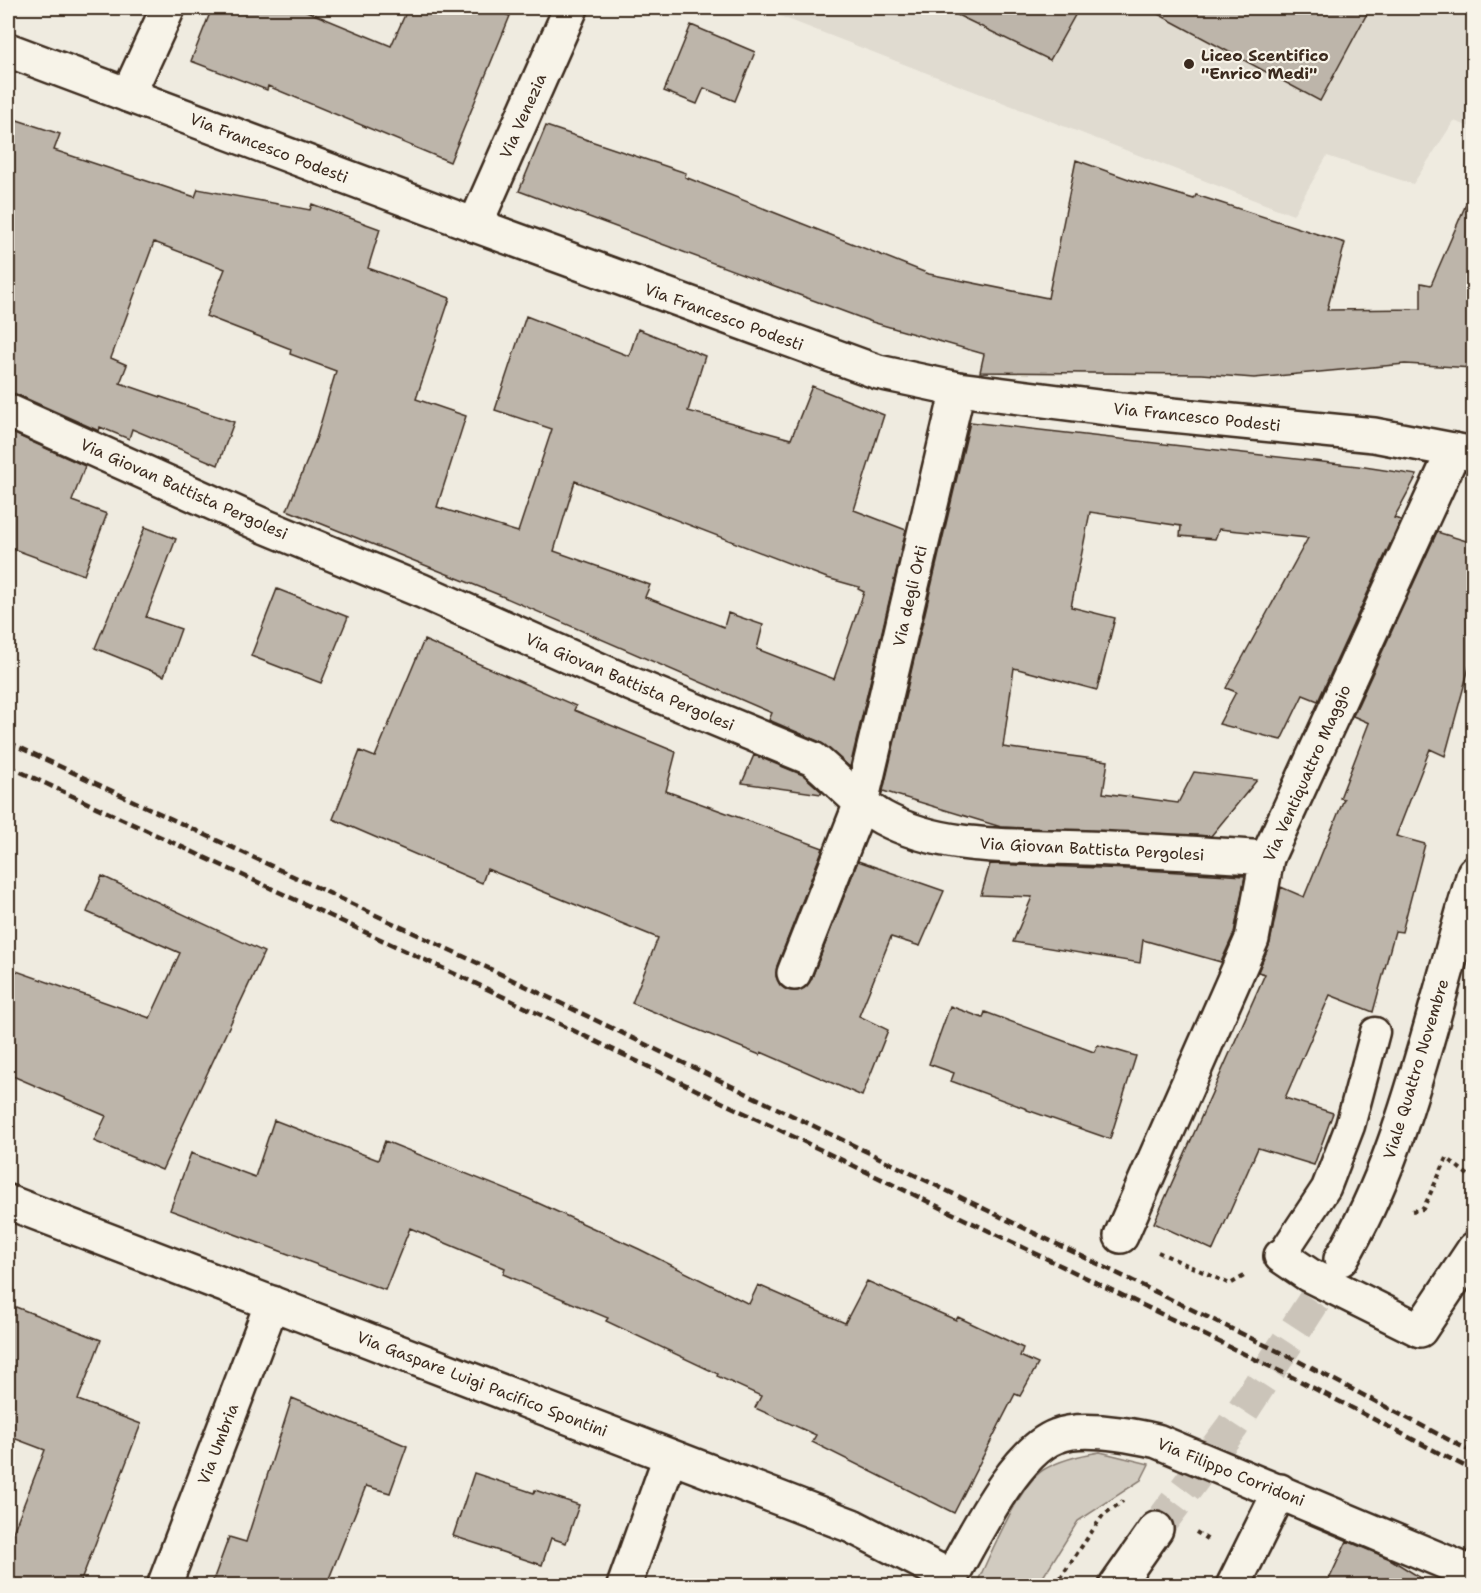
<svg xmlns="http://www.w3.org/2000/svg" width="1481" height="1593" font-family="'Shantell Sans',sans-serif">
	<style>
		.built { fill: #e0dbd0 }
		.green { fill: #d1cbc0; stroke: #867a6f; stroke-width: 1.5 }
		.building { fill: #bdb5aa; stroke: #3b2a1e; stroke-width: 1.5; fill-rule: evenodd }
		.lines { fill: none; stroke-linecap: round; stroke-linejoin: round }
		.secondary-tunnel { stroke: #cbc4b9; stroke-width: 33; stroke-dasharray: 33 16; stroke-linecap: butt }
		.lane-casing { stroke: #3b2a1e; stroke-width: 33 }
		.street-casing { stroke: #3b2a1e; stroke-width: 38 }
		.secondary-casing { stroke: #3b2a1e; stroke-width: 38 }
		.path { stroke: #3b2a1e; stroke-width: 4; stroke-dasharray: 4.5 4.5; stroke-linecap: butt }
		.lane { stroke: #f7f3e8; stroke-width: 28 }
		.street { stroke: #f7f3e8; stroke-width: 33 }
		.secondary { stroke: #f7f3e8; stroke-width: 33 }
		.rail { stroke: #3b2a1e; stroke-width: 4.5; stroke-dasharray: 9 4.5; stroke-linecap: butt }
		.poi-dot { fill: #3b2a1e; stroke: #f7f3e8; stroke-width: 2 }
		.labels { text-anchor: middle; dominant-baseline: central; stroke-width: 4.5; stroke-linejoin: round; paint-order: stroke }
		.poi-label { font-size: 16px; font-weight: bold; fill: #3b2a1e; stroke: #f7f3e8; text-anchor: start }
		.street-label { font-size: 16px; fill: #3b2a1e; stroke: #f7f3e8 }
	</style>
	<rect width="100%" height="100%" fill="#efebe0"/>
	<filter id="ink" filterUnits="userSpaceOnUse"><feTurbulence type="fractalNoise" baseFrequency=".0167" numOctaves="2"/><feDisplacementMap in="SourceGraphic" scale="12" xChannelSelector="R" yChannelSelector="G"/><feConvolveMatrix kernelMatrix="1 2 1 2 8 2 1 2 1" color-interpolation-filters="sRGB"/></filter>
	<g filter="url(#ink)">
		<path class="built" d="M 759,8 L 1473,8 L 1473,128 L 1454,121 L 1413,184 L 1327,156 L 1293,215 Z"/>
		<path class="green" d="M 1100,1452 L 1149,1464 L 1141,1480 L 1078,1521 L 1038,1585 L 976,1585 C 989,1558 1019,1485 1043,1470 C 1060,1460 1080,1455 1100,1452 Z"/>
		<path class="building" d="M 212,8 L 299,8 L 391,46 L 408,8 L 488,8 L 510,16 L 450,162 L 268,86 L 267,90 L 191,61 Z
			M 943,8 L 1079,8 L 1050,60 Z
			M 1147,8 L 1370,8 L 1320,101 Z
			M 691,25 L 755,52 L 735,101 L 704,88 L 697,104 L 664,91 Z
			M 8,117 L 60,134 L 54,150 L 195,197 L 198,189 L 310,210 L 312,204 L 380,229 L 368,268 L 450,298 L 416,399 L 466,416 L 437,507 L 518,532 L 552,429 L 495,410 L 526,316 L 629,356 L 638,329 L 705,356 L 688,411 L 791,439 L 812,386 L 884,415 L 854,510 L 906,530 L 850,767 L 820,742 L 769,720 L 772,713 L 497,594 L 287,510 L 316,439 L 336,371 L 290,354 L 291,349 L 206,316 L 225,269 L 154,242 L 111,358 L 127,365 L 120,383 L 234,422 L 218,465 L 132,429 L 129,439 L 100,427 L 99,431 L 16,394 L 8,392 ZM 575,481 L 827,578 L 859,587 L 858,589 L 864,592 L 834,679 L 757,649 L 763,625 L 728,613 L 724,627 L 645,597 L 650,585 L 554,551 Z
			M 546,126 L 686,173 L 685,177 L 929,274 L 1048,298 L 1076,160 L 1137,182 L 1194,199 L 1196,195 L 1345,243 L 1327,310 L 1421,309 L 1421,283 L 1431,285 L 1473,188 L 1473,368 L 1405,364 L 1254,378 L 1202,374 L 980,372 L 984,354 L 872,322 L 519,191 Z
			M 970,422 L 1358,466 L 1417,475 L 1394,518 L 1401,520 L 1318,701 L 1303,695 L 1281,740 L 1219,724 L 1236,692 L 1226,688 L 1308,538 L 1219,529 L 1215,539 L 1180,536 L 1181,526 L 1090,512 L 1071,607 L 1115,618 L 1097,690 L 1014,668 L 1003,747 L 1108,761 L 1103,793 L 1178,803 L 1194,772 L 1257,780 L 1211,836 L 1001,827 L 883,791 Z
			M 8,431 L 85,466 L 72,501 L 107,514 L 84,575 L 8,547 Z
			M 145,527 L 176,539 L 146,617 L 181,629 L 164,676 L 95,648 Z
			M 1437,532 L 1473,543 L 1473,653 L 1445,756 L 1430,749 L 1396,836 L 1425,844 L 1402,932 L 1395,931 L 1373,1012 L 1330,995 L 1285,1098 L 1333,1113 L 1314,1165 L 1258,1148 L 1213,1250 L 1154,1223 L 1265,974 L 1258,972 L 1270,943 L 1281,887 L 1304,897 L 1344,799 L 1340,798 L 1369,723 L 1353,716 Z
			M 277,589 L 348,617 L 321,683 L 251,656 Z
			M 424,640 L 576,706 L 574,710 L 676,752 L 666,791 L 823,848 L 777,966 L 776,976 L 780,985 L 787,990 L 797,991 L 806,987 L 811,980 L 858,861 L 944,891 L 920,946 L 891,937 L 859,1016 L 888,1030 L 862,1096 L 761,1052 L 760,1055 L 632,1003 L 658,938 L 487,869 L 482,883 L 333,819 L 360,751 L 375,757 Z
			M 754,755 L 803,775 L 822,792 L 821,794 L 742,783 Z
			M 990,864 L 1129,869 L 1245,876 L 1234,933 L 1221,962 L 1143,940 L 1140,963 L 1013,942 L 1032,897 L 981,895 Z
			M 102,876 L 264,952 L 162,1170 L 94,1141 L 106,1116 L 8,1074 L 8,968 L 150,1018 L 180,953 L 87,912 Z
			M 950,1006 L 983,1018 L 985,1012 L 1094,1052 L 1098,1045 L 1136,1056 L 1110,1139 L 1027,1110 L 1027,1109 L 951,1081 L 954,1073 L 929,1064 Z
			M 274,1120 L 378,1160 L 385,1141 L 527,1198 L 639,1249 L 749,1304 L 758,1285 L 845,1323 L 867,1281 L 956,1320 L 958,1317 L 1023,1348 L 1020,1356 L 1038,1364 L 1020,1396 L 1015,1394 L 954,1513 L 812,1442 L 816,1435 L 755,1408 L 761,1396 L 717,1376 L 718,1374 L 606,1321 L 608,1318 L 503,1274 L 505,1268 L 410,1228 L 385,1290 L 170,1210 L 191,1153 L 255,1177 Z
			M 8,1304 L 101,1340 L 78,1400 L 141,1424 L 79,1586 L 8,1586 L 8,1545 L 45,1450 L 8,1436 Z
			M 292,1398 L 407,1446 L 390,1493 L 366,1486 L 326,1586 L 211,1586 L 229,1537 L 246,1542 Z
			M 474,1473 L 534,1493 L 535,1490 L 579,1505 L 566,1543 L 551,1538 L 542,1565 L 453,1536 Z
			M 1347,1541 L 1390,1559 L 1434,1586 L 1326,1586 Z"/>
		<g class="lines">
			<path class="secondary-tunnel" d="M 1156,1529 L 1232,1427 L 1340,1261"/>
			<defs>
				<path id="lane" d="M 1281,1256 L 1326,1188 L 1350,1126 L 1375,1032"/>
				<path id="street" d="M 128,95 L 168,8
					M 475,225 L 571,8
					M 8,411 L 262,525 L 422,591 L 629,683 L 813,759 C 837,778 856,803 883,818 C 944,851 1018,845 1085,848 C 1145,850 1206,854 1267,858
					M 794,973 L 861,803 L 958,389
					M 8,1202 L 852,1526 L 951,1577
					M 1121,1236 L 1252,939 L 1267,858 L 1454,450
					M 1281,1256 L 1309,1275 L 1420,1330 L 1474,1249
					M 164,1586 L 272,1303
					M 624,1586 L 670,1457
					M 946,1586 C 970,1545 1013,1452 1057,1436 C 1082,1426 1130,1435 1157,1441 L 1474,1574
					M 1233,1586 L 1280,1491"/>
				<path id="secondary" d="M 8,50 L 475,225 L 878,372 L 958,389 L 1122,410 L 1374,435 L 1474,454
					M 1341,1259 C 1384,1187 1408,1107 1431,1026 C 1445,975 1460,924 1474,873
					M 1116,1586 L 1156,1529"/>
			</defs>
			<use href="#lane" class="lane-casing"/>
			<use href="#street" class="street-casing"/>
			<use href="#secondary" class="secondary-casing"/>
			<path class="path" d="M 1412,1211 L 1423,1209 L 1447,1158 L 1474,1180
				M 1158,1252 L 1230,1284 L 1246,1275
				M 1196,1532 L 1210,1541
				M 1055,1586 L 1103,1515 L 1123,1501"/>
			<use href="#lane" class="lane"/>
			<use href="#street" class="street"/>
			<use href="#secondary" class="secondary"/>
			<path class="rail" d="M 8,742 L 486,967 L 1300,1362 L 1474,1453
				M 8,766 L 481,986 L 1296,1379 L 1474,1471"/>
		</g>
	</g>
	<circle class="poi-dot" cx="1189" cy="64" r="6"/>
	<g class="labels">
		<g class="poi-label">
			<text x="1201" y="55">Liceo Scentifico<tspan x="1201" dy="18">"Enrico Medi"</tspan></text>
		</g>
		<g class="street-label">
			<text transform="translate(523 116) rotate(-66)">Via Venezia</text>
			<text transform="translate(269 148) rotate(21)">Via Francesco Podesti</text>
			<text transform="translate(724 317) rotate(20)">Via Francesco Podesti</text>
			<text transform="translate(1197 417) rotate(6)">Via Francesco Podesti</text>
			<text transform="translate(184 489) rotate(24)">Via Giovan Battista Pergolesi</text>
			<text transform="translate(910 596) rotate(-77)">Via degli Orti</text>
			<text transform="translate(630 682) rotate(23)">Via Giovan Battista Pergolesi</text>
			<text transform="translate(1307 773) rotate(-66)">Via Ventiquattro Maggio</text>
			<text transform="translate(1092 849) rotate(3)">Via Giovan Battista Pergolesi</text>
			<text transform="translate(1416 1069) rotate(-73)">Viale Quattro Novembre</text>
			<text transform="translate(482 1384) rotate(21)">Via Gaspare Luigi Pacifico Spontini</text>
			<text transform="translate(218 1444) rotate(-69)">Via Umbria</text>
			<text transform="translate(1231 1472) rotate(22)">Via Filippo Corridoni</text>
		</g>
	</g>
	<rect width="1481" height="1593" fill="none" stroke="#f7f3e8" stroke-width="30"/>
	<rect x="15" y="15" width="1451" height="1563" fill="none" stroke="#3b2a1e" stroke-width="2" filter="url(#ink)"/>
</svg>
